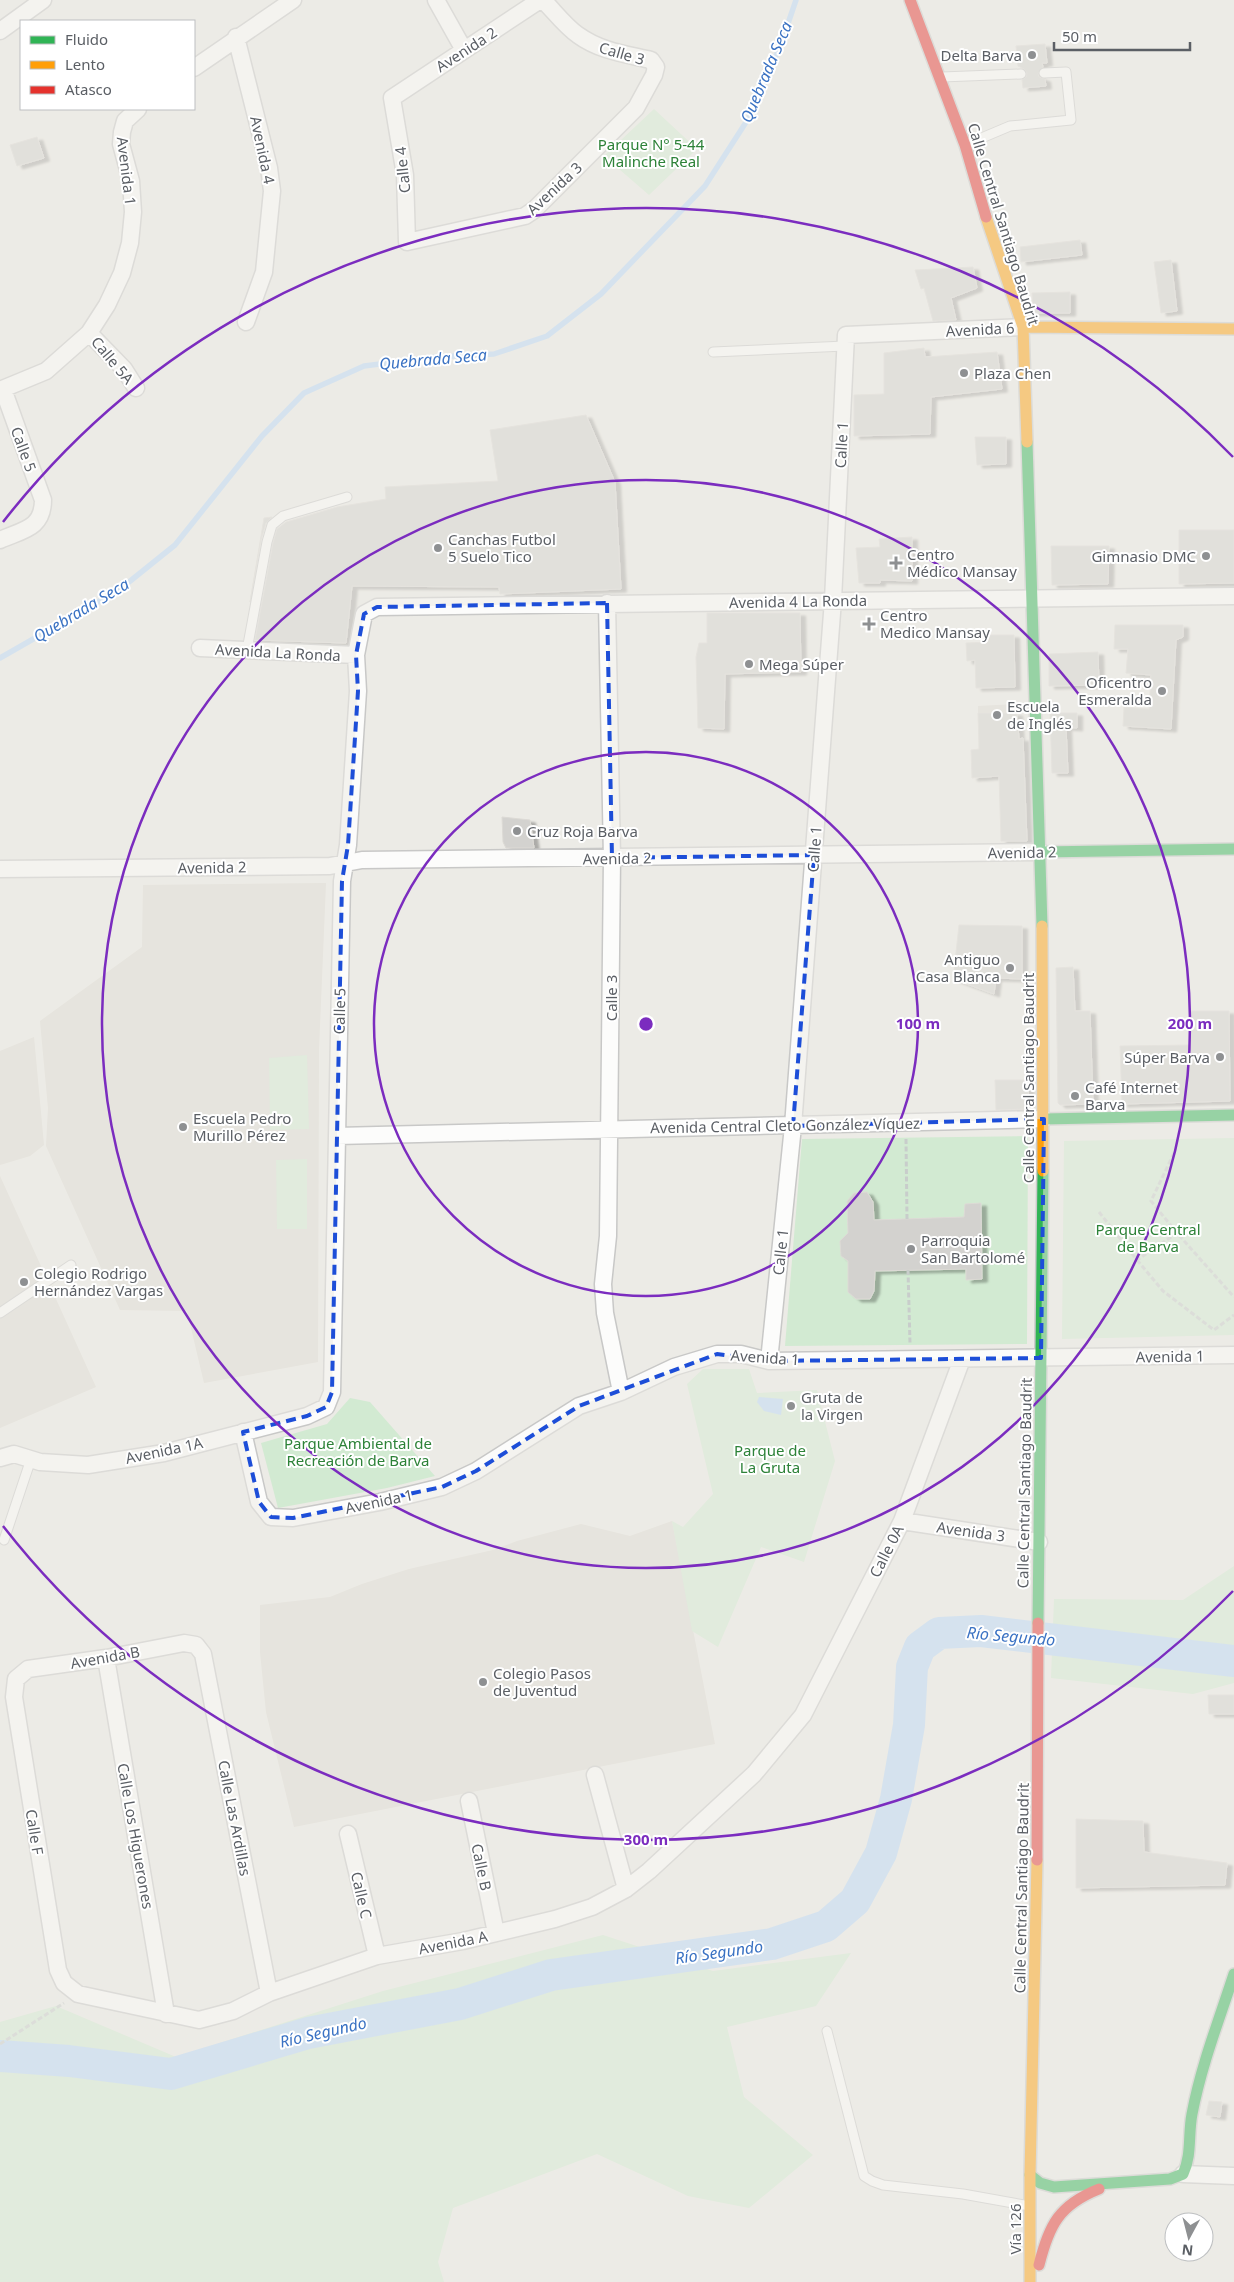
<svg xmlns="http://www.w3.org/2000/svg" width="1234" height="2282" font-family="'Noto Sans',sans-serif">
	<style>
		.education { fill: #dddbd4 }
		.green { fill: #d2ead2; fill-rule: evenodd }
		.water { fill: #b9d8f8 }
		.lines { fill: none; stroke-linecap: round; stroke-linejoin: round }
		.stream { stroke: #b9d8f8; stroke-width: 5.5 }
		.river { stroke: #b9d8f8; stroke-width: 32 }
		.building { fill: #d3d2cf; stroke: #dcdad5; filter: url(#shadow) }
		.lane-casing { stroke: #c8c8c7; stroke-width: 11 }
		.street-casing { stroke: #c8c8c7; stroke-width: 19 }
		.fast-casing { stroke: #c8c9c8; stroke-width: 14 }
		.slow-casing { stroke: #c8c9c8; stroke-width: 14 }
		.jam-casing { stroke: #c8c9c8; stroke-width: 14 }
		.path { stroke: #c8cdcb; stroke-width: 3; stroke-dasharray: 5 2.5; stroke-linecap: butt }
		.lane { stroke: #fcfcfb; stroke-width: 9 }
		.street { stroke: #fcfcfb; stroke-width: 16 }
		.fast { stroke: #30b455; stroke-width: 11 }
		.slow { stroke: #ff9f0a; stroke-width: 11 }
		.jam { stroke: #e5322d; stroke-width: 11 }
		.marked { fill: none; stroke: #1d4ed8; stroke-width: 4; stroke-dasharray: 10 6; stroke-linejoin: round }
		.ring { fill: none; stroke: #7b2cbf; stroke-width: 2.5 }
		.poi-dot { fill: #8e9092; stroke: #fff; stroke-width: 2 }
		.labels { text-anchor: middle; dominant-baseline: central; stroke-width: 4; stroke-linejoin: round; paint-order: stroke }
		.street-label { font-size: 15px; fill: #5b5f65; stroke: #fff }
		.poi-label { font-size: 15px; fill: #5b5f65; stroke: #fff; text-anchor: start }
		.park-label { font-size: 15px; fill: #2d8238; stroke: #fff }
		.water-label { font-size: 16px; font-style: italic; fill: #3a72c3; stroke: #fff }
		.centre { fill: #7b2cbf; stroke: #fff; stroke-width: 2.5 }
		.ring-label { font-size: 15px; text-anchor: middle; font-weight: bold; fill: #7b2cbf; stroke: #fff; stroke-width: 4; stroke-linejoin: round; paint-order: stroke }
	</style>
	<defs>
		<filter id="shadow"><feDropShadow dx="5.5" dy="3" stdDeviation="1" flood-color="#0004"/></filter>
	</defs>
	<rect width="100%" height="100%" fill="#ecebe6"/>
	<path class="education" d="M 1016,704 L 1018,724 L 978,726 L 978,706 Z
		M 326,883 L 319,1049 L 318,1362 L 204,1383 L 187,1311 L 120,1310 L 46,1146 L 48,1108 L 40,1021 L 142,947 L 143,885 Z
		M 34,1037 L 44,1145 L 30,1156 L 0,1165 L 0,1051 Z
		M 0,1176 L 96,1387 L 0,1428 Z
		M 672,1521 L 715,1744 L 294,1827 L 266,1712 L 260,1652 L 260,1605 L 330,1597 L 362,1584 L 409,1569 L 493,1550 L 517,1541 L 581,1524 L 630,1536 Z"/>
	<path class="green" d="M 654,109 L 697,149 L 649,195 L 604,156 Z
		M 307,1055 L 309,1129 L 270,1130 L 269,1058 Z
		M 1028,1136 L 1027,1344 L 785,1346 L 802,1139 ZM 867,1192 L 873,1202 L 874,1220 L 964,1217 L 966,1204 L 981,1204 L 982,1279 L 966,1280 L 966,1269 L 875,1271 L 874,1291 L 870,1299 L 856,1299 L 848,1292 L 848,1261 L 841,1256 L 840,1241 L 848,1233 L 847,1202 L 854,1193 Z
		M 1234,1138 L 1234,1335 L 1062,1339 L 1064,1141 Z
		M 307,1159 L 307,1229 L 277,1229 L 276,1160 Z
		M 703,1369 L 749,1369 L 757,1393 L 817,1390 L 835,1461 L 804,1562 L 761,1547 L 718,1647 L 692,1631 L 672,1521 L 683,1527 L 713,1494 L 687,1384 Z
		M 350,1398 L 370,1402 L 435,1476 L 387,1488 L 278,1508 L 261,1443 L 327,1424 Z
		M 1234,1566 L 1234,1683 L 1193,1694 L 1051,1678 L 1054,1599 L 1183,1600 Z
		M 603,1935 L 713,1971 L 851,1953 L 816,2006 L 727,2027 L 744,2097 L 813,2155 L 749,2208 L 688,2196 L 597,2154 L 453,2208 L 438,2262 L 444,2282 L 0,2282 L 0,2022 L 56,2006 L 176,2057 L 383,1991 Z"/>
	<path class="water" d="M 759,1397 L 783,1399 L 781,1415 L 764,1411 L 757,1402 Z"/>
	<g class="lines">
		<path class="stream" d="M 0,658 L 119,590 L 175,545 L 262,436 L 304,393 L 364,366 L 436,357 L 494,354 L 547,336 L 601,294 L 705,186 L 750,116 L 781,44 L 796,0"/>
		<path class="river" d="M 0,2056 L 69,2061 L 171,2074 L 308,2033 L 460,2004 L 551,1975 L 772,1944 L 826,1926 L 855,1901 L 881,1853 L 896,1799 L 909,1725 L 912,1667 L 920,1647 L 939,1633 L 981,1631 L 1234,1661"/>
	</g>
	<path class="building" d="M 1045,44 L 1047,63 L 1042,63 L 1043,67 L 1038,73 L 1039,77 L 1045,79 L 1046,86 L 1023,88 L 1022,80 L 1026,77 L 1027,73 L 1024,69 L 1018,66 L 1016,46 Z
		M 37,137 L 44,158 L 17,166 L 10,145 Z
		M 1080,240 L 1082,255 L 1021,262 L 1020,247 Z
		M 1171,260 L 1177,311 L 1161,313 L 1154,262 Z
		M 973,267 L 977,288 L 951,298 L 956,320 L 933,321 L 924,288 L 921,289 L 915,270 Z
		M 1070,292 L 1070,313 L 1033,313 L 1032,293 Z
		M 924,348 L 925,357 L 997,352 L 1002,389 L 931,397 L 930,434 L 854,436 L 854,395 L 884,394 L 884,353 Z
		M 586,415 L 615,482 L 621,589 L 500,594 L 499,587 L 352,586 L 346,643 L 255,640 L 273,543 L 277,529 L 286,522 L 337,507 L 386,499 L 385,487 L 498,481 L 490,430 Z
		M 975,437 L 1006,437 L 1006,464 L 977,465 Z
		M 272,517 L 266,523 L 261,540 L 250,602 L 264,518 Z
		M 1179,530 L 1234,530 L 1234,583 L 1179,584 Z
		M 912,537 L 912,581 L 880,580 L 880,583 L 859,583 L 856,548 L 880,547 L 879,539 Z
		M 1051,546 L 1109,546 L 1108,584 L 1052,585 Z
		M 707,613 L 800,613 L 801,672 L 725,674 L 724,729 L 698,728 L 696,657 L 699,643 L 707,643 Z
		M 1115,625 L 1183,625 L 1183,637 L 1176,640 L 1171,729 L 1123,726 L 1124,707 L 1149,709 L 1151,675 L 1126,673 L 1128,649 L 1114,649 Z
		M 987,635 L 1014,635 L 1015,687 L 976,688 L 975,660 L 967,661 L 966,643 L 988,642 Z
		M 1098,652 L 1099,685 L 1049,686 L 1049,654 Z
		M 978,713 L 1017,713 L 1019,739 L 1023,738 L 1027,841 L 1001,841 L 999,776 L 972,778 L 971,750 L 979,749 Z
		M 1050,713 L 1077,713 L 1077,728 L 1066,727 L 1068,773 L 1052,773 Z
		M 502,817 L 530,820 L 534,848 L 506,848 L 503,842 Z
		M 959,925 L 1022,926 L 1022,979 L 996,978 L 994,994 L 953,979 Z
		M 1073,967 L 1075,1011 L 1090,1011 L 1093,1104 L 1060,1105 L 1058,1103 L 1056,968 Z
		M 1190,1011 L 1229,1011 L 1230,1101 L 1122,1104 L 1120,1046 L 1190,1045 Z
		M 995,1080 L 1028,1080 L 1029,1109 L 996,1110 Z
		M 867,1192 L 873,1202 L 874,1220 L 964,1217 L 965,1204 L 981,1203 L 982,1279 L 966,1280 L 966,1269 L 875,1271 L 874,1291 L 870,1299 L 856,1299 L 848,1292 L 848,1261 L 841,1256 L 840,1241 L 848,1233 L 847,1201 L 854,1193 Z
		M 1208,1695 L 1234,1695 L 1234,1714 L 1209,1714 Z
		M 1076,1819 L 1143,1821 L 1144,1852 L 1227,1863 L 1225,1885 L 1076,1888 Z
		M 1209,2101 L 1222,2102 L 1220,2117 L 1206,2115 Z"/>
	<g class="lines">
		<defs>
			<path id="lane" d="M 942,77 L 1021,74
				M 965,145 L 1010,126 L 1071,120 L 1066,72 L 1044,73
				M 713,352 L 845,346
				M 247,650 L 267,542 L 272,525 L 283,516 L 347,497
				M 0,1313 L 71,1265
				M 4,1540 L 31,1459
				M 827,2031 L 864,2176 L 872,2181 L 883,2185 L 963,2194 L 1030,2206"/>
			<path id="street" d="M 436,0 L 464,50
				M 540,0 L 392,98 L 405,175 L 407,242 L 525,216 L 534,210 L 636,108 L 654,75 L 656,67 L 651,60 C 625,54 600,51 578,35 C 565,26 554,11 543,0
				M 0,31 L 43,0
				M 236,37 L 269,168 L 272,191 L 264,272 L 246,322
				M 194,68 L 293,0
				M 89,333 L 124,369 L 136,388
				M 0,390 L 46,371 L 89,333 L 107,305 L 122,273 L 130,243 L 133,212 L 131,181 L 121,144 L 122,132 L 125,121 L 138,109
				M 0,540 C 22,530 43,529 43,500 L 3,389
				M 607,603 L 612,858 L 608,1236 L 603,1284 L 605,1313 L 621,1392
				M 200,648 L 356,655
				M 0,869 L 330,866 L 362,860 L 1041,852
				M 337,1136 L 1044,1119
				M 769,1361 L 793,1126 L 833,600 L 846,335 L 1023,327
				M 243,1432 L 259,1502 L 271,1517 L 293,1518 L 380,1502 L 442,1487 L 476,1471 L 579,1406 L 621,1392 L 674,1367 L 717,1354 L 741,1354 L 769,1361 L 1234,1355
				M 0,1458 L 14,1454 L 40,1462 L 88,1465 L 164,1453 L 307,1416 L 326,1407 L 332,1392 L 342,881 L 348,845 L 358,691 L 356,655 L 364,614 L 377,607 L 1234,596
				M 902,1521 L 1039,1542
				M 106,1658 L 166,2014
				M 595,1775 L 626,1889
				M 469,1801 L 496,1933
				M 348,1834 L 377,1956
				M 269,1993 L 203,1654 L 196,1645 L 184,1643 L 106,1658 L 28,1669 L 16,1679 L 14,1697 L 58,1970 L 64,1983 L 78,1994 L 199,2020 L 233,2011 L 269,1993 L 377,1956 L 463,1941 L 555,1919 L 592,1907 L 626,1889 L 649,1871 L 754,1774 L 803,1715 L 902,1521 L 962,1359
				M 1183,2174 L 1234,2176"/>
			<path id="fast" d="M 1027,442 L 1042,926
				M 1041,852 L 1234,849
				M 1044,1119 L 1234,1115
				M 1038,1623 L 1043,1171
				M 1030,2175 L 1040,2183 L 1054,2187 L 1170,2179 L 1183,2174 C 1192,2155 1188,2134 1192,2114 C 1201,2066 1219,2020 1234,1974"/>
			<path id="slow" d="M 986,217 L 1023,327 L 1027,442
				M 1023,327 L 1234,329
				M 1042,926 L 1043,1171
				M 1030,2282 L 1030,2175 L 1037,1860"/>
			<path id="jam" d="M 910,0 L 965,145 L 986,217
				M 1037,1860 L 1038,1623
				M 1039,2265 C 1049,2225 1059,2205 1099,2189"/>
		</defs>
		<use href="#lane" class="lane-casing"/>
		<use href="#street" class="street-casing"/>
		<use href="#fast" class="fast-casing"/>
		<use href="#slow" class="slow-casing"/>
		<use href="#jam" class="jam-casing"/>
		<path class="path" d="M 906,1139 L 907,1219
			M 1174,1153 L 1151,1201 L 1177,1233 L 1234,1297
			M 1099,1212 L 1137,1260 L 1177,1233
			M 1137,1260 L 1163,1291 L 1214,1330 L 1234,1315
			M 908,1270 L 910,1343
			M 0,2044 L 64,2003"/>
		<use href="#lane" class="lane"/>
		<use href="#street" class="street"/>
		<use href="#fast" class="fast"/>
		<use href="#slow" class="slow"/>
		<use href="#jam" class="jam"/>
	</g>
	<path d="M0 0H1234V2282H0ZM 607,603 L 612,858 L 814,855 L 793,1126 L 1044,1119 L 1041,1358 L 769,1361 L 717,1354 L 579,1406 L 476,1471 L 442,1487 L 293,1518 L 271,1517 L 259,1502 L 243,1432 L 307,1416 L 326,1407 L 332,1392 L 342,881 L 348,845 L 358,691 L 356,655 L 364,614 L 377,607 Z" fill="#ecebe6" fill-opacity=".55" fill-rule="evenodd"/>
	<path class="marked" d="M 607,603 L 612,858 L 814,855 L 793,1126 L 1044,1119 L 1041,1358 L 769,1361 L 717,1354 L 579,1406 L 476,1471 L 442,1487 L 293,1518 L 271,1517 L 259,1502 L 243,1432 L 307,1416 L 326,1407 L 332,1392 L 342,881 L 348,845 L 358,691 L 356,655 L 364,614 L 377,607 Z"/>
	<g class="ring">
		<circle cx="646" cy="1024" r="272"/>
		<circle cx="646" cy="1024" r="544"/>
		<path d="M1233 1591A816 816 0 0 1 3 1526M3 522A816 816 0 0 1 1233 457"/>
	</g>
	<g class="poi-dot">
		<circle cx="1032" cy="55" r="5"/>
		<circle cx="964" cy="373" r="5"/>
		<circle cx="438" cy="548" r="5"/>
		<circle cx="1206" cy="556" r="5"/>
		<path d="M893.5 555.5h5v5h5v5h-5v5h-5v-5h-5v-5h5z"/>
		<path d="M866.5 616.5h5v5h5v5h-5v5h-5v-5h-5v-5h5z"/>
		<circle cx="749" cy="664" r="5"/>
		<circle cx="1162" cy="691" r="5"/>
		<circle cx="997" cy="715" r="5"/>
		<circle cx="517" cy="831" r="5"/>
		<circle cx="1010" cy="968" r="5"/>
		<circle cx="1220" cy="1057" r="5"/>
		<circle cx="1075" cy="1096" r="5"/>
		<circle cx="183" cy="1127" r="5"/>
		<circle cx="911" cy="1249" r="5"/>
		<circle cx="24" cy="1282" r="5"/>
		<circle cx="791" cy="1406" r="5"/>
		<circle cx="483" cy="1682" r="5"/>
	</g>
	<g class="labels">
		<g class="street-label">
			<text transform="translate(466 49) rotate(-33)">Avenida 2</text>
			<text transform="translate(622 53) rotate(16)">Calle 3</text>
			<text transform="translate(263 150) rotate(78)">Avenida 4</text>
			<text transform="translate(402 170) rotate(-96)">Calle 4</text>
			<text transform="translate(127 171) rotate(83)">Avenida 1</text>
			<text transform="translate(554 188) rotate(-43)">Avenida 3</text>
			<text transform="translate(1004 224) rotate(73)">Calle Central Santiago Baudrit</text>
			<text transform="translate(980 329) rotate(-3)">Avenida 6</text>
			<text transform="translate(113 360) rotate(50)">Calle 5A</text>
			<text transform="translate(841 445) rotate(-87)">Calle 1</text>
			<text transform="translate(24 449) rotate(70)">Calle 5</text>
			<text transform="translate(798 601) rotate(-1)">Avenida 4 La Ronda</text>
			<text transform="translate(278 652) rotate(3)">Avenida La Ronda</text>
			<text transform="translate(814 849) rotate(-86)">Calle 1</text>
			<text transform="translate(1022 852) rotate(-1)">Avenida 2</text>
			<text transform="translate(617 858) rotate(-1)">Avenida 2</text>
			<text transform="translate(212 867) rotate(-1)">Avenida 2</text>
			<text transform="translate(611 998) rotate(-90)">Calle 3</text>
			<text transform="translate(339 1011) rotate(-89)">Calle 5</text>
			<text transform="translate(1028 1078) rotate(-90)">Calle Central Santiago Baudrit</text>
			<text transform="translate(785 1125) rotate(-1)">Avenida Central Cleto González Víquez</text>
			<text transform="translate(780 1252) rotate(-84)">Calle 1</text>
			<text transform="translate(1170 1356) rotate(-1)">Avenida 1</text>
			<text transform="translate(765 1357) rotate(4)">Avenida 1</text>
			<text transform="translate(164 1450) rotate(-12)">Avenida 1A</text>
			<text transform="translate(1024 1483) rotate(-89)">Calle Central Santiago Baudrit</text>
			<text transform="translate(379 1501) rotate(-12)">Avenida 1</text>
			<text transform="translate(971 1531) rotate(8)">Avenida 3</text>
			<text transform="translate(886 1551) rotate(-63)">Calle 0A</text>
			<text transform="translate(105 1657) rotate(-10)">Avenida B</text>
			<text transform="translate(235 1818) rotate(79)">Calle Las Ardillas</text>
			<text transform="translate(35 1832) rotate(81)">Calle F</text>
			<text transform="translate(136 1836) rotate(80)">Calle Los Higuerones</text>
			<text transform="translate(482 1867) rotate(78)">Calle B</text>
			<text transform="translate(1021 1888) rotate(-89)">Calle Central Santiago Baudrit</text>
			<text transform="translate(362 1895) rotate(77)">Calle C</text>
			<text transform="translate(453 1942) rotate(-11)">Avenida A</text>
			<text transform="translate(1015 2229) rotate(-90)">Vía 126</text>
		</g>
		<g class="poi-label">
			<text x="1022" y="55" text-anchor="end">Delta Barva</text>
			<text x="974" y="373">Plaza Chen</text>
			<text x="448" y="539">Canchas Futbol<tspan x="448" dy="17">5 Suelo Tico</tspan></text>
			<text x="907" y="554">Centro<tspan x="907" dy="17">Médico Mansay</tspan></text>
			<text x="1196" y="556" text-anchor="end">Gimnasio DMC</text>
			<text x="880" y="615">Centro<tspan x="880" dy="17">Medico Mansay</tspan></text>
			<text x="759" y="664">Mega Súper</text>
			<text x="1152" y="682" text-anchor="end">Oficentro<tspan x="1152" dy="17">Esmeralda</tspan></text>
			<text x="1007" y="706">Escuela<tspan x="1007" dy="17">de Inglés</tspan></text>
			<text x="527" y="831">Cruz Roja Barva</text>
			<text x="1000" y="959" text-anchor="end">Antiguo<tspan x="1000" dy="17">Casa Blanca</tspan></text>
			<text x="1210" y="1057" text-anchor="end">Súper Barva</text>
			<text x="1085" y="1087">Café Internet<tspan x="1085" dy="17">Barva</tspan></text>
			<text x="193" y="1118">Escuela Pedro<tspan x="193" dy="17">Murillo Pérez</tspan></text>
			<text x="921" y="1240">Parroquia<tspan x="921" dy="17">San Bartolomé</tspan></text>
			<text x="34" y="1273">Colegio Rodrigo<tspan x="34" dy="17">Hernández Vargas</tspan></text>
			<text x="801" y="1397">Gruta de<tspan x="801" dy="17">la Virgen</tspan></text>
			<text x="493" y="1673">Colegio Pasos<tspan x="493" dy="17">de Juventud</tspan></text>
		</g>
		<g class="park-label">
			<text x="651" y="144">Parque N° 5-44<tspan x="651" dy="17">Malinche Real</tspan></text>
			<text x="1148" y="1229">Parque Central<tspan x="1148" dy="17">de Barva</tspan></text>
			<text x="358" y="1443">Parque Ambiental de<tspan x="358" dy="17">Recreación de Barva</tspan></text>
			<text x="770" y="1450">Parque de<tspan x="770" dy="17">La Gruta</tspan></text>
		</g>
		<g class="water-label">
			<text transform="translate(766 72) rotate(-67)">Quebrada Seca</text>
			<text transform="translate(433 359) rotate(-5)">Quebrada Seca</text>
			<text transform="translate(81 610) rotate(-31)">Quebrada Seca</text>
			<text transform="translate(1011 1636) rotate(5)">Río Segundo</text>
			<text transform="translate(719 1952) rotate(-8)">Río Segundo</text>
			<text transform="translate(323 2032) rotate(-13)">Río Segundo</text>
		</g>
	</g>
	<circle cx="646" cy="1024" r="8" class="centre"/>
	<g class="ring-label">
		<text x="918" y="1029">100 m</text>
		<text x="1190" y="1029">200 m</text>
		<text x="646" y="1845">300 m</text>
	</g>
	<rect x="20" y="20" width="175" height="90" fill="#ffffff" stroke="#bdbfc1"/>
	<rect x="30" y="36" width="25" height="8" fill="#30b455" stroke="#bdbfc1"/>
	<text x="65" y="45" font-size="15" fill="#5b5f65">Fluido</text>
	<rect x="30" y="61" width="25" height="8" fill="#ff9f0a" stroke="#bdbfc1"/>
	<text x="65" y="70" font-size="15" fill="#5b5f65">Lento</text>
	<rect x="30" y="86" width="25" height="8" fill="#e5322d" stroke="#bdbfc1"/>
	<text x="65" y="95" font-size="15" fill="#5b5f65">Atasco</text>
	<g transform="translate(1189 2237) rotate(187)"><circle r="24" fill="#ffffff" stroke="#bdbfc1"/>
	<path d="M0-4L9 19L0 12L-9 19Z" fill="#8e9092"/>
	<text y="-8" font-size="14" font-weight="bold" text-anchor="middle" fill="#5b5f65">N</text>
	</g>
	<path d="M1054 42v8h136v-8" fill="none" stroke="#5b5f65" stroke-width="2.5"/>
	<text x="1062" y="42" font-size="15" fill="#5b5f65" stroke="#ffffff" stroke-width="4" paint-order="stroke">50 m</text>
</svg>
